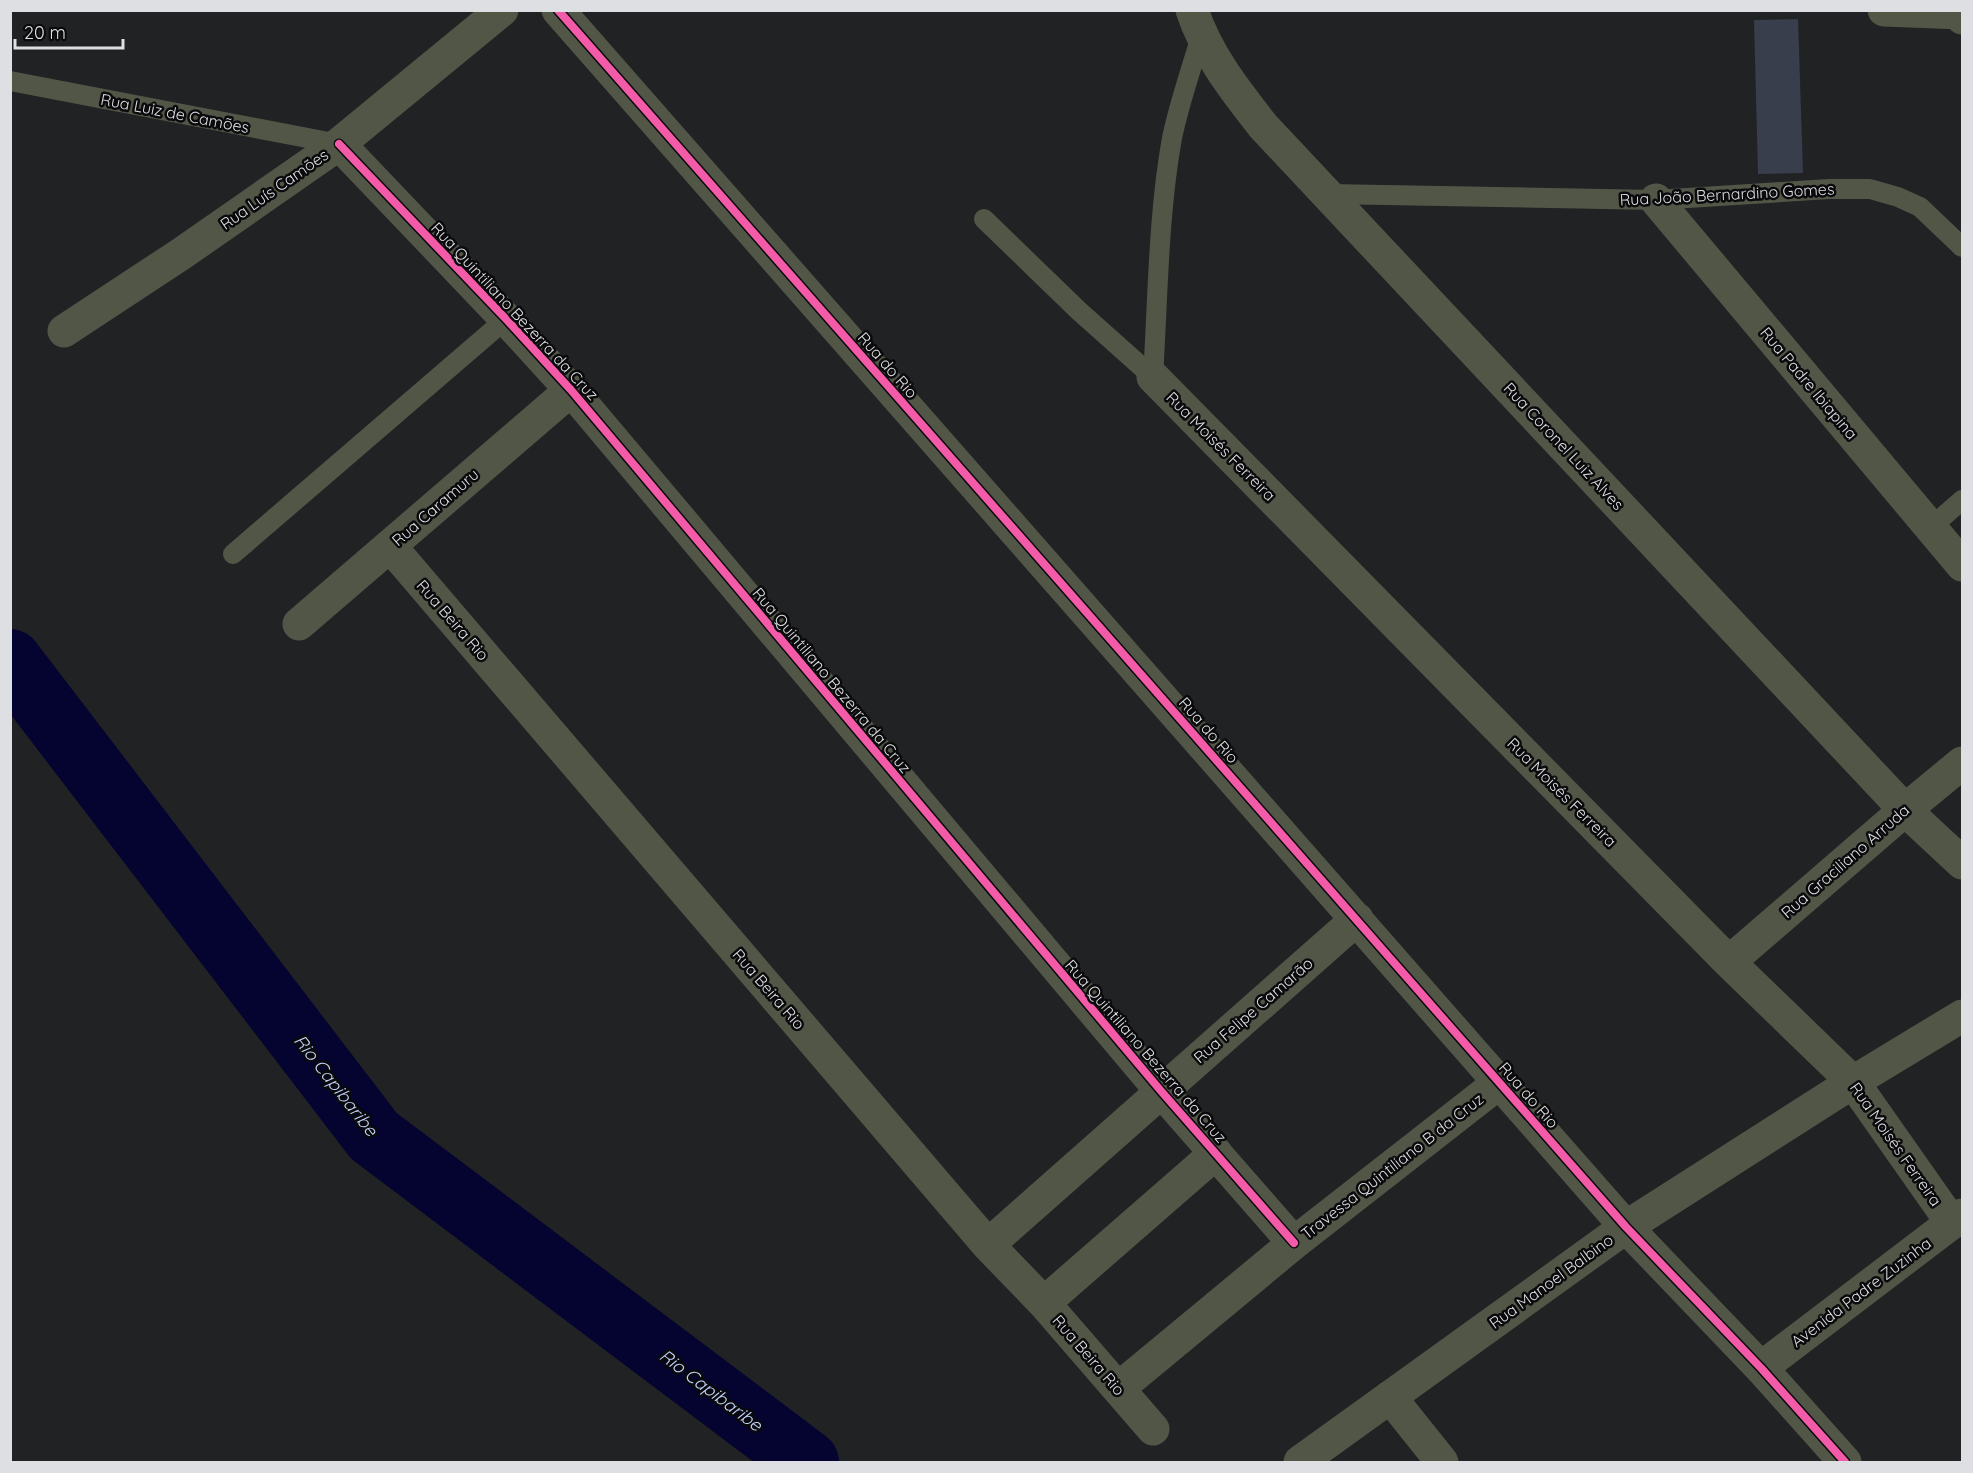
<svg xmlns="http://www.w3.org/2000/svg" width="1973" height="1473" font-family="Quicksand,sans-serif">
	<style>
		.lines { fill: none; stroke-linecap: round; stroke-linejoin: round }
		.river { stroke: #050330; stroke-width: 64 }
		.building { fill: #383e4b }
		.service { stroke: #525647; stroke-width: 20 }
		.minor { stroke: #525647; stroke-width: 33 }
		.tertiary { stroke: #525647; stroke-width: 33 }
		.cycleway-casing { stroke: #0a0a0c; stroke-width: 11 }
		.cycleway { stroke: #f35aa7; stroke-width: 8 }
		.labels { text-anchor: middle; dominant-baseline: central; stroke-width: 5; stroke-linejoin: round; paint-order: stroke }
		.street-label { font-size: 16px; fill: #dedfe2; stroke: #0a0a0c }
		.water-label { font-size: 18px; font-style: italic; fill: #c1d3fe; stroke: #0a0a0c }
	</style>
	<rect width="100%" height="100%" fill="#202224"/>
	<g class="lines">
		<path class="river" d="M 10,661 L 374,1136 L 807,1462"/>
	</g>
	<path class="building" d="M 1798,19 L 1803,173 L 1758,174 L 1754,20 Z"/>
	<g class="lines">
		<path class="service" d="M 10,81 L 339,144
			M 1328,194 L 1656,200 L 1829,189 L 1870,189 L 1898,197 L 1920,207 L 1962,247
			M 984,219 L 1079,311 L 1153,377
			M 1153,377 C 1158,298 1158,216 1172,138 C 1179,104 1191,70 1201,36
			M 1930,528 L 1962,500
			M 233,554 L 506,319"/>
		<path class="minor" d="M 558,10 L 1626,1227
			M 1192,10 C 1207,55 1234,89 1263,126 L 1905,810 L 1962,863
			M 1884,10 L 1962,13
			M 339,144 L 506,319 L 571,390 L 1161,1091 L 1294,1243
			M 1656,200 L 1962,565
			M 64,331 L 181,254 L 339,144 L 502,10
			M 1153,377 L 1729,962 L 1853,1082 L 1952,1223
			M 390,546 L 988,1245 L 1044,1303 L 1153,1429
			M 299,624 L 571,390
			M 1729,962 L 1905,810 L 1962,763
			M 988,1245 L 1357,919
			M 1044,1303 L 1216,1153
			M 1761,1368 L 1845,1462
			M 1119,1388 L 1294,1243 L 1500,1082
			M 1390,1397 L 1442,1462"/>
		<path class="tertiary" d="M 1955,10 L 1962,18
			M 1626,1227 L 1761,1368 L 1962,1215
			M 1300,1462 L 1626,1227 L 1853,1082 L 1962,1016"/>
		<defs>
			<path id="cycleway" d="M 558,10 L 1626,1227 L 1761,1368 L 1845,1462
				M 339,144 L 506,319 L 571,390 L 1161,1091 L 1294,1243"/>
		</defs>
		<use href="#cycleway" class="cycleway-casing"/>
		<use href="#cycleway" class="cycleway"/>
	</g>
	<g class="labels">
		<g class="street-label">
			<text transform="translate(175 113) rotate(11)">Rua Luiz de Camões</text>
			<text transform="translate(274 189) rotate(-35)">Rua Luís Camões</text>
			<text transform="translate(1727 194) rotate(-3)">Rua João Bernardino Gomes</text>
			<text transform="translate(515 311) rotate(47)">Rua Quintiliano Bezerra da Cruz</text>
			<text transform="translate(888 365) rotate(49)">Rua do Rio</text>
			<text transform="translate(1809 383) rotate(50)">Rua Padre Ibiapina</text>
			<text transform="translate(1221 446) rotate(45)">Rua Moisés Ferreira</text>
			<text transform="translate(1564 446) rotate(47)">Rua Coronel Luiz Alves</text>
			<text transform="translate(435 507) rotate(-41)">Rua Caramuru</text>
			<text transform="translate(453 620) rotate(49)">Rua Beira Rio</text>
			<text transform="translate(832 680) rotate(50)">Rua Quintiliano Bezerra da Cruz</text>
			<text transform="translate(1209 730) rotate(49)">Rua do Rio</text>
			<text transform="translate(1562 792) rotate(45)">Rua Moisés Ferreira</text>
			<text transform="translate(1845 861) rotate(-41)">Rua Graciliano Arruda</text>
			<text transform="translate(769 989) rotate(49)">Rua Beira Rio</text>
			<text transform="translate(1253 1010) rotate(-41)">Rua Felipe Camarão</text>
			<text transform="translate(1146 1051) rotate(49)">Rua Quintiliano Bezerra da Cruz</text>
			<text transform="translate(1529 1095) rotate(49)">Rua do Rio</text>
			<text transform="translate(1896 1144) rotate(55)">Rua Moisés Ferreira</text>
			<text transform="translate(1392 1166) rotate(-38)">Travessa Quintiliano B da Cruz</text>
			<text transform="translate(1551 1281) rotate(-36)">Rua Manoel Balbino</text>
			<text transform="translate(1861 1292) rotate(-37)">Avenida Padre Zuzinha</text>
			<text transform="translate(1089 1355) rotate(49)">Rua Beira Rio</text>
		</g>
		<g class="water-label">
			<text transform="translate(336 1085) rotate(52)">Rio Capibaribe</text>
			<text transform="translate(711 1390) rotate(37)">Rio Capibaribe</text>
		</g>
	</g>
	<rect width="1973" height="1473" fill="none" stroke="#dedfe2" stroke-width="24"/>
	<path d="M15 39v9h108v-9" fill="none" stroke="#dedfe2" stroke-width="3"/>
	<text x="24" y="39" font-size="18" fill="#dedfe2" stroke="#0a0a0c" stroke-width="4.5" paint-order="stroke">20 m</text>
</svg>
